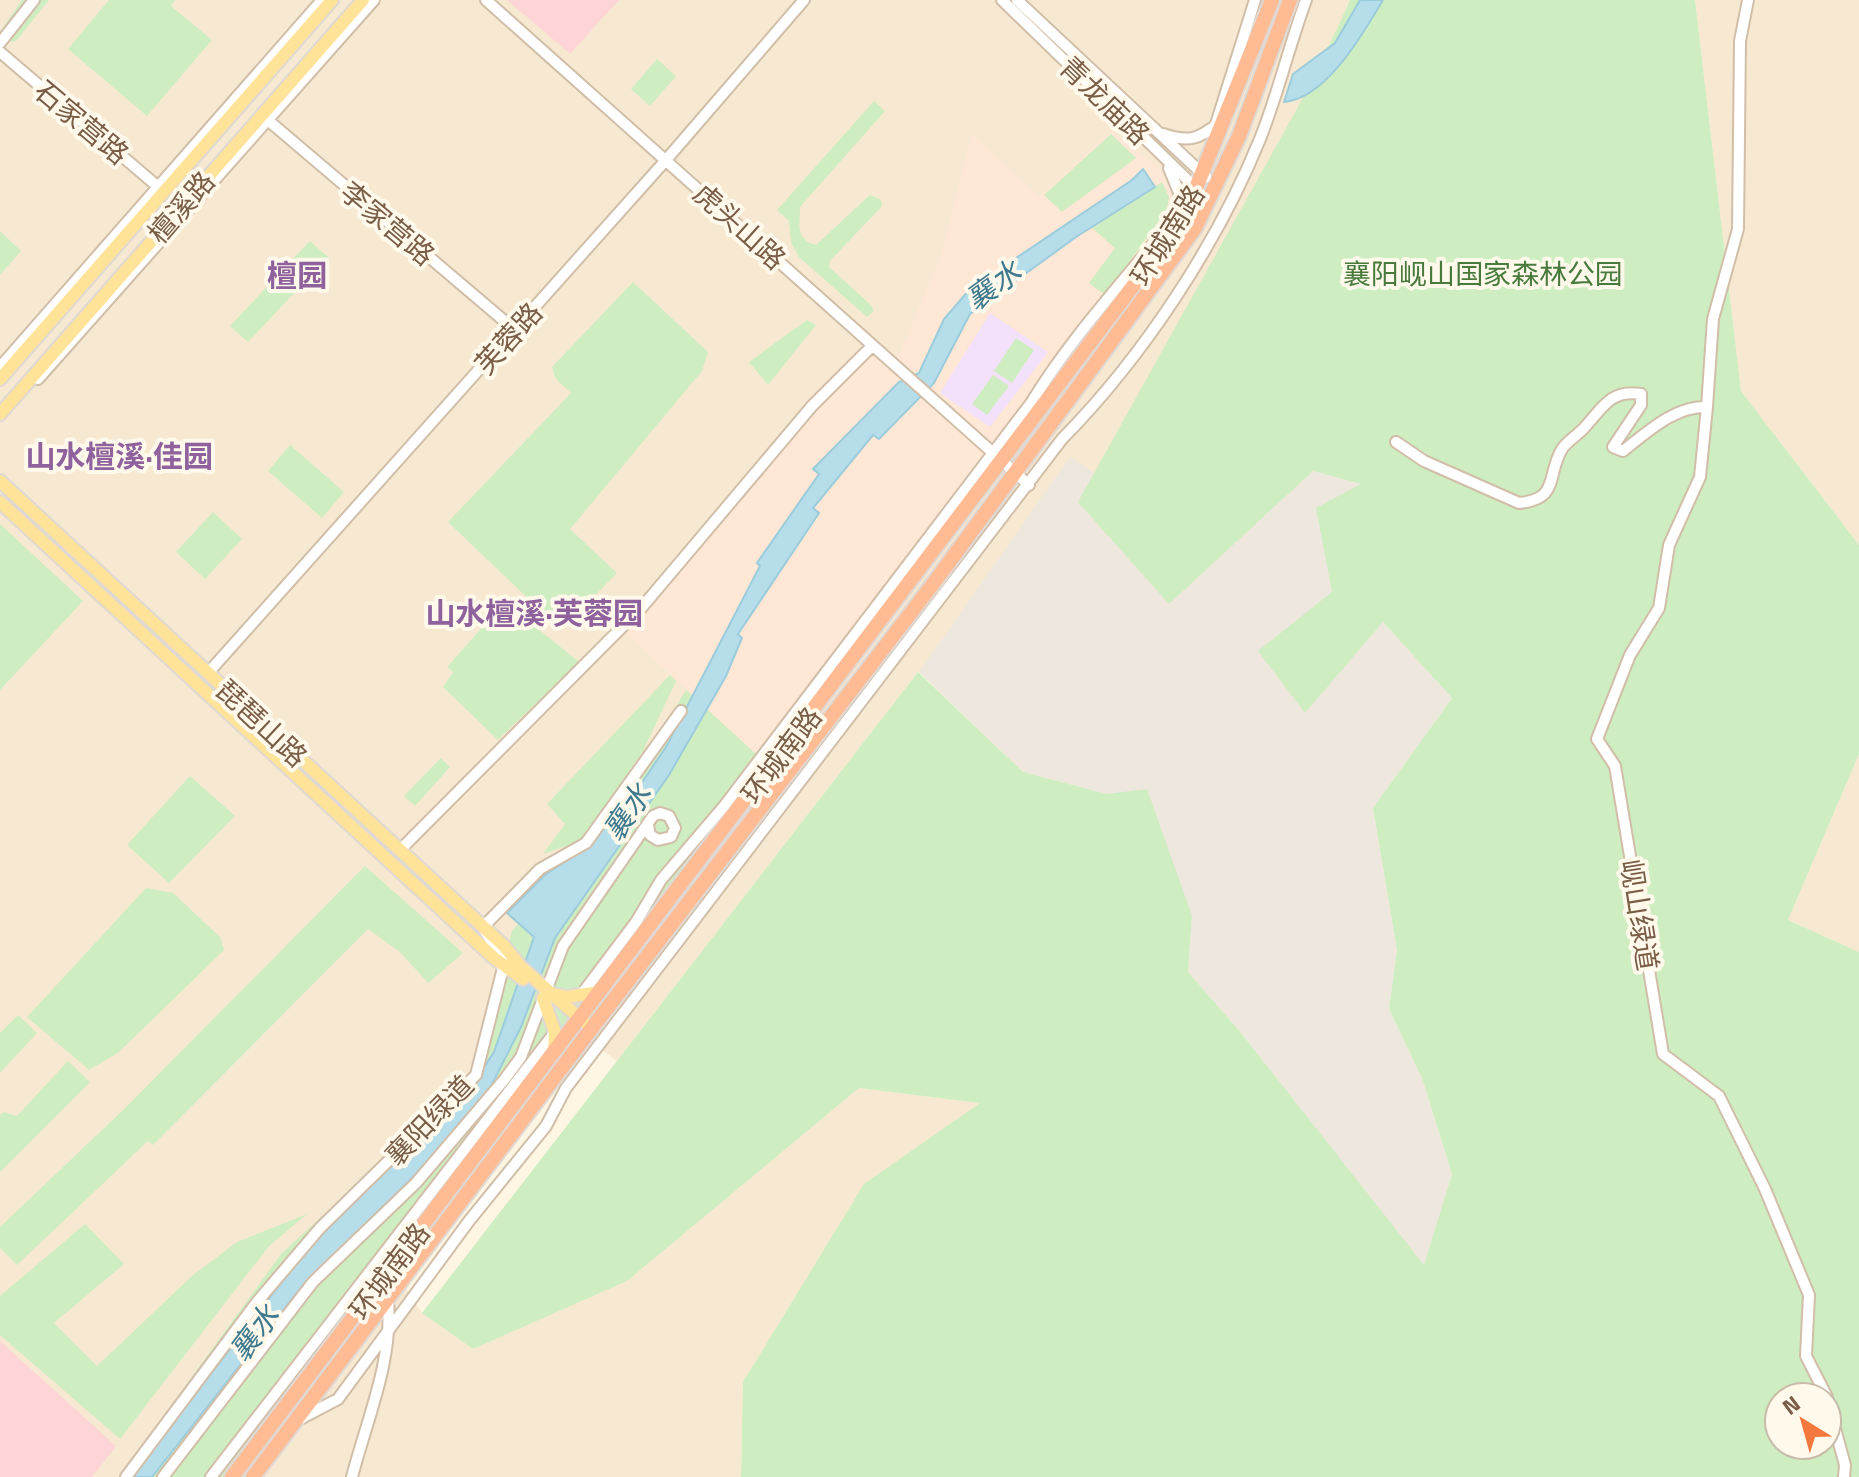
<svg xmlns="http://www.w3.org/2000/svg" width="1859" height="1477" font-family="'Titillium Web','Noto Sans SC',sans-serif">
	<style>
		.residential { fill: #f7e9d1 }
		.commercial { fill: #ffe7d6 }
		.industrial { fill: #ede7de }
		.education { fill: #f3e0fb }
		.medical { fill: #fdd5d6 }
		.green { fill: #ceedc0; fill-rule: evenodd }
		.water { fill: #b6ddea; stroke: #9bccdc; stroke-width: 2 }
		.lines { fill: none; stroke-linecap: round; stroke-linejoin: round }
		.minor-casing { stroke: #d1bea8; stroke-width: 14 }
		.major-casing { stroke: #dfd8d3; stroke-width: 16 }
		.highway-casing { stroke: #dfd8d3; stroke-width: 18 }
		.minor { stroke: #fff; stroke-width: 10 }
		.major { stroke: #ffe399; stroke-width: 12 }
		.highway { stroke: #febb94; stroke-width: 14 }
		.labels { text-anchor: middle; dominant-baseline: central; stroke-width: 8; stroke-linejoin: round; paint-order: stroke }
		.street-label { font-size: 28px; fill: #795d46; stroke: #fff9eb }
		.park-label { font-size: 28px; fill: #477a3b; stroke: #fff9eb }
		.neighbourhood-label { font-size: 30px; font-weight: bold; fill: #8f619d; stroke: #fff9eb }
		.water-label { font-size: 30px; font-style: italic; fill: #3e798e; stroke: #fff9eb }
	</style>
	<rect width="100%" height="100%" fill="#fef6e3"/>
	<path class="residential" d="M 0,0 L 1350,0 L 1313,80 L 1313,471 L 1332,592 L 918,672 L 617,1061 L 572,1027 L 476,1075 L 345,1196 L 422,1313 L 473,1349 L 627,1280 L 859,1088 L 981,1103 L 864,1185 L 743,1382 L 741,1477 L 0,1477 Z
		M 1695,0 L 1859,0 L 1859,545 L 1741,391 Z
		M 1859,754 L 1859,952 L 1788,920 Z"/>
	<path class="commercial" d="M 1112,130 L 1157,167 L 1171,191 L 1167,210 L 761,759 L 620,627 L 812,406 L 872,346 L 889,362 L 900,353 L 941,255 L 972,134 L 1039,197 Z"/>
	<path class="industrial" d="M 1070,457 L 1096,474 L 1078,502 L 1169,604 L 1313,471 L 1362,484 L 1305,712 L 1383,622 L 1452,698 L 1373,808 L 1397,950 L 1389,1009 L 1422,1078 L 1452,1174 L 1424,1266 L 1237,1028 L 1188,972 L 1192,916 L 1107,794 L 1023,772 L 919,672 Z"/>
	<path class="education" d="M 990,313 L 1048,352 L 990,427 L 940,393 Z"/>
	<path class="medical" d="M 507,0 L 619,0 L 570,54 Z
		M 0,1341 L 116,1446 L 92,1477 L 0,1477 Z"/>
	<path class="green" d="M 22,0 L 49,0 L 16,41 L 7,42 L 0,32 Z
		M 109,0 L 175,0 L 171,6 L 212,40 L 147,116 L 68,49 Z
		M 1350,0 L 1695,0 L 1741,391 L 1859,545 L 1859,754 L 1788,920 L 1859,952 L 1859,1477 L 741,1477 L 743,1382 L 864,1184 L 980,1103 L 859,1088 L 627,1281 L 473,1349 L 422,1313 L 918,672 L 1023,772 L 1107,794 L 1147,789 L 1192,916 L 1188,972 L 1237,1028 L 1424,1265 L 1452,1174 L 1422,1078 L 1389,1009 L 1397,950 L 1373,808 L 1452,698 L 1383,622 L 1305,713 L 1258,651 L 1332,592 L 1316,508 L 1361,484 L 1313,471 L 1169,604 L 1078,502 L 1314,78 ZM 1779,1397 L 1827,1397 L 1827,1445 L 1779,1445 Z
		M 657,59 L 676,76 L 650,106 L 631,89 Z
		M 874,101 L 885,111 L 800,207 C 800,226 795,239 816,245 L 870,195 L 881,200 L 882,206 L 830,261 L 829,267 L 871,305 L 874,311 L 867,317 L 799,257 L 791,242 L 789,221 L 777,210 Z
		M 1111,134 L 1136,158 L 1062,212 L 1044,195 Z
		M 1162,182 L 1169,197 L 1167,210 L 1105,295 L 1089,283 L 1115,248 L 1092,228 Z
		M 0,231 L 21,251 L 0,275 Z
		M 310,241 L 328,257 L 248,342 L 230,326 Z
		M 633,282 L 708,352 L 702,371 L 570,529 L 617,573 L 561,630 L 448,522 L 571,393 L 556,379 L 552,367 Z
		M 807,320 L 816,325 L 768,385 L 749,362 Z
		M 1016,338 L 1034,350 L 1012,383 L 994,371 Z
		M 993,375 L 1009,386 L 987,415 L 972,404 Z
		M 290,445 L 344,492 L 322,518 L 268,471 Z
		M 213,512 L 242,539 L 205,579 L 176,552 Z
		M 0,524 L 83,601 L 0,690 Z
		M 505,602 L 579,662 L 498,740 L 443,687 L 453,672 L 447,667 Z
		M 670,675 L 676,681 L 643,751 L 581,841 L 543,854 L 565,824 L 547,804 Z
		M 686,690 L 771,768 L 232,1477 L 119,1477 L 281,1254 L 476,1075 L 512,931 L 591,846 Z
		M 441,758 L 450,767 L 415,806 L 404,796 Z
		M 190,776 L 235,816 L 169,883 L 127,845 Z
		M 365,866 L 463,953 L 428,983 L 400,952 L 368,929 L 153,1145 L 148,1141 L 17,1265 L 0,1248 L 0,1227 L 122,1111 Z
		M 146,888 L 173,893 L 220,937 L 224,950 L 119,1052 L 89,1070 L 27,1017 Z
		M 18,1015 L 37,1033 L 0,1073 L 0,1033 Z
		M 68,1061 L 90,1082 L 0,1172 L 0,1115 L 3,1112 L 17,1116 Z
		M 307,1214 L 269,1246 L 120,1439 L 0,1335 L 0,1296 L 85,1224 L 124,1264 L 54,1323 L 97,1366 L 193,1275 L 237,1242 Z"/>
	<path class="water" d="M 1360,0 L 1383,0 C 1363,33 1327,98 1284,102 L 1293,74 L 1335,43 Z
		M 1143,169 L 1155,187 L 1076,237 L 970,314 L 934,383 L 879,439 L 873,435 L 813,508 L 819,513 L 738,634 L 742,638 L 726,676 L 669,775 L 555,938 L 521,1027 L 488,1092 L 452,1139 L 304,1284 L 152,1477 L 131,1477 L 322,1230 L 430,1128 L 478,1076 L 494,1052 L 534,937 L 507,913 L 545,875 L 586,848 L 628,803 L 666,747 L 760,566 L 757,563 L 819,474 L 813,469 L 899,382 L 919,373 L 944,319 L 970,289 L 1132,180 Z"/>
	<g class="lines">
		<defs>
			<path id="minor" d="M 486,0 L 1029,485
				M 1002,0 L 1199,191
				M 1017,0 L 1206,177
				M 0,43 L 34,0
				M 0,52 L 163,191
				M 263,116 L 515,330
				M 1216,124 L 1255,0
				M 1163,134 C 1190,143 1199,139 1220,122
				M 1169,168 L 1180,195 L 1177,217
				M 0,367 L 322,0
				M 38,379 L 374,0
				M 1707,407 L 1700,477 L 1669,545 L 1659,608 L 1630,655 L 1597,739 L 1615,766 L 1663,1054 L 1719,1096 L 1765,1189 L 1809,1295 L 1806,1356 L 1827,1397
				M 1396,442 L 1424,461 L 1519,503 C 1560,499 1546,476 1562,449 C 1567,441 1578,435 1585,427 C 1603,407 1611,389 1641,394 L 1641,405 L 1613,447 L 1623,451 C 1646,433 1676,405 1707,407 L 1713,319 L 1738,229 L 1740,41 L 1748,0
				M 208,673 L 666,160 L 804,0
				M 400,850 L 643,606 L 812,406 L 872,346
				M 581,995 L 636,922 L 661,880 L 725,805 L 1031,403 C 1073,334 1129,276 1179,212
				M 1827,1399 L 1845,1465 L 1844,1477
				M 300,1419 L 338,1399 L 469,1221 L 546,1126 L 566,1088 L 1062,439 C 1142,358 1217,245 1260,139 C 1278,94 1289,46 1306,0
				M 126,1477 L 257,1302 L 320,1228 L 476,1075 L 504,964 L 483,927 L 540,869 L 586,843 L 681,711
				M 163,1477 L 313,1282 L 416,1183 L 504,1080 L 521,1057 L 563,946 L 653,816 L 660,813 L 669,816 L 675,828 L 671,837 L 658,840 L 650,835 L 648,825
				M 211,1477 L 555,1032
				M 352,1477 C 367,1419 393,1361 388,1301"/>
			<path id="major" d="M 0,379 L 332,0
				M 0,414 L 363,0
				M 0,481 L 504,946 L 521,967 L 584,1022
				M 0,502 L 494,958 L 523,979
				M 551,994 L 567,997 L 599,992
				M 543,998 L 555,1032 L 554,1052"/>
			<path id="highway" d="M 232,1477 L 1183,220 L 1272,0
				M 253,1477 L 585,1037 L 933,584 L 1195,228 L 1239,136 L 1290,0"/>
		</defs>
		<use href="#minor" class="minor-casing"/>
		<use href="#major" class="major-casing"/>
		<use href="#highway" class="highway-casing"/>
		<use href="#minor" class="minor"/>
		<use href="#major" class="major"/>
		<use href="#highway" class="highway"/>
	</g>
	<g class="labels">
		<g class="street-label">
			<text transform="translate(1105 100) rotate(44)">青龙庙路</text>
			<text transform="translate(82 122) rotate(40)">石家营路</text>
			<text transform="translate(181 207) rotate(-49)">檀溪路</text>
			<text transform="translate(388 223) rotate(40)">李家营路</text>
			<text transform="translate(740 226) rotate(42)">虎头山路</text>
			<text transform="translate(1167 235) rotate(-58)">环城南路</text>
			<text transform="translate(508 338) rotate(-48)">芙蓉路</text>
			<text transform="translate(262 723) rotate(43)">琵琶山路</text>
			<text transform="translate(781 755) rotate(-53)">环城南路</text>
			<text transform="translate(1640 915) rotate(81)">岘山绿道</text>
			<text transform="translate(429 1120) rotate(-46)">襄阳绿道</text>
			<text transform="translate(389 1271) rotate(-53)">环城南路</text>
		</g>
		<g class="park-label">
			<text x="1483" y="273">襄阳岘山国家森林公园</text>
		</g>
		<g class="neighbourhood-label">
			<text x="297" y="275">檀园</text>
			<text x="119" y="456">山水檀溪·佳园</text>
			<text x="534" y="613">山水檀溪·芙蓉园</text>
		</g>
		<g class="water-label">
			<text transform="translate(993 285) rotate(-36)">襄水</text>
			<text transform="translate(627 812) rotate(-56)">襄水</text>
			<text transform="translate(254 1333) rotate(-53)">襄水</text>
		</g>
	</g>
	<g transform="translate(1803 1421) rotate(323)"><circle r="38" fill="#fff9eb" stroke="#c9bba9" stroke-width="2"/>
	<path d="M0-6L14 30L0 20L-14 30Z" fill="#f3783d"/>
	<text y="-12" font-size="22" font-weight="bold" text-anchor="middle" fill="#795d46">N</text>
	</g>
</svg>
